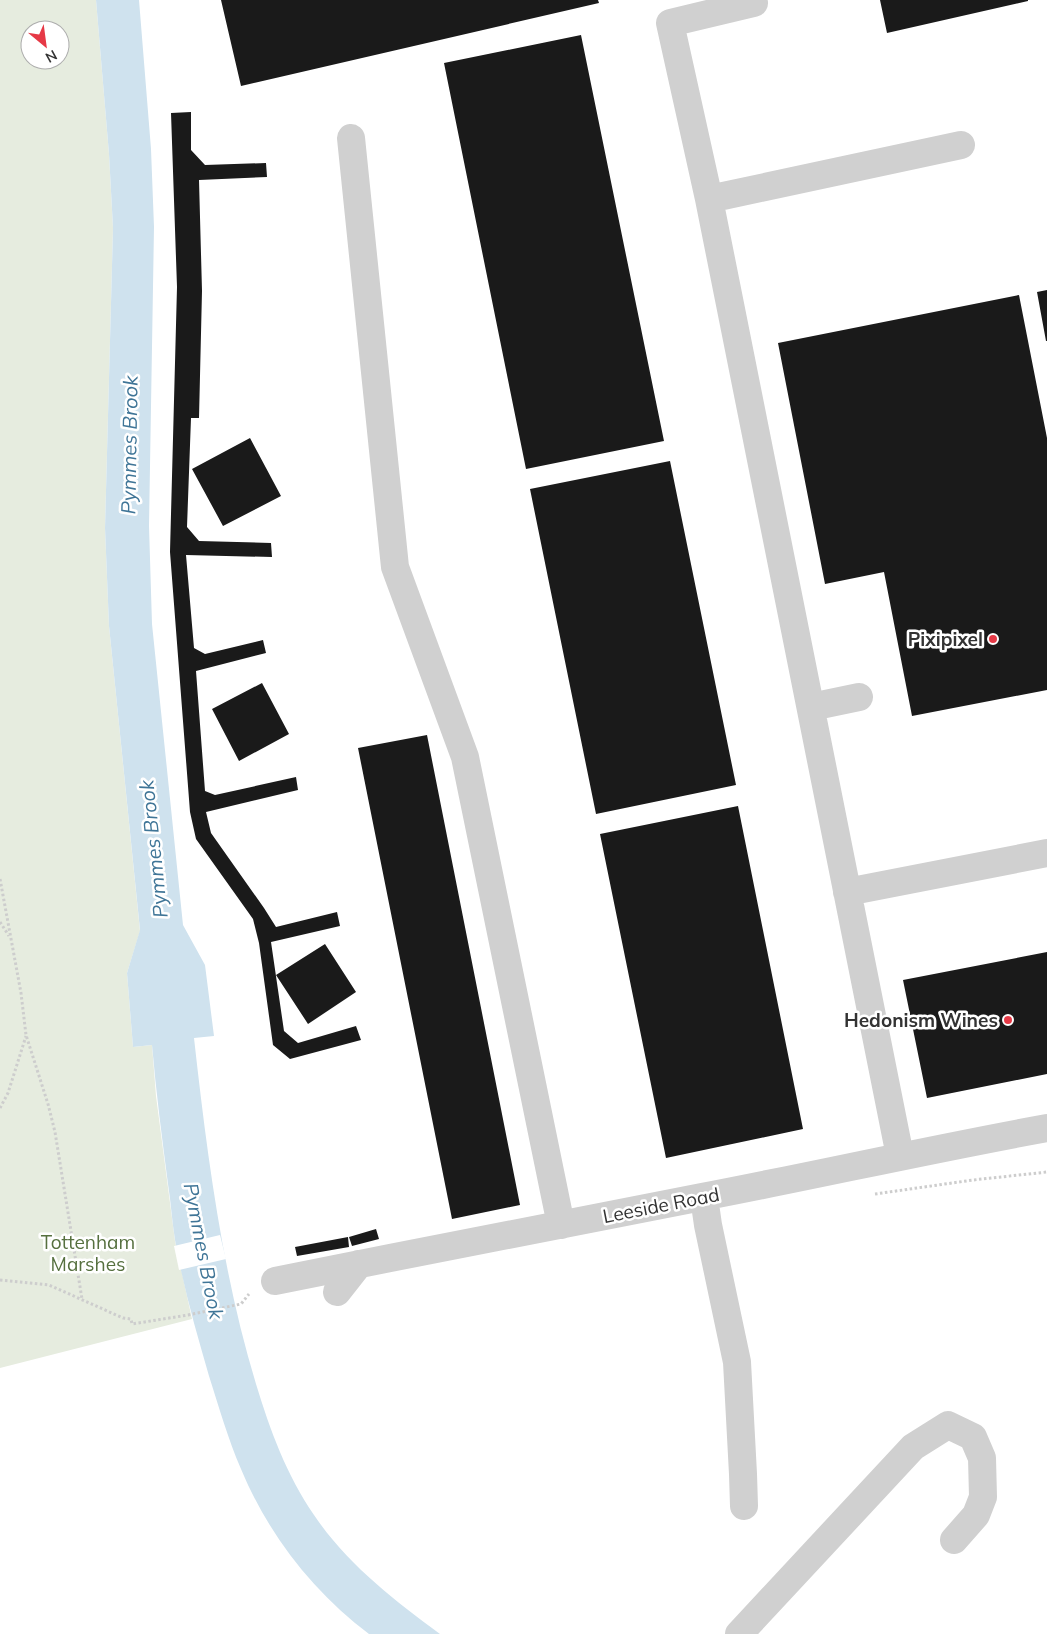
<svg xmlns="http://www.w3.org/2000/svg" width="1047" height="1634" font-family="Mulish,sans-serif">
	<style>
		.green { fill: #e6ecdf; fill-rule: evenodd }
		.water { fill: #cfe2ee }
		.pier { fill: #fff }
		.building { fill: #1a1a1a }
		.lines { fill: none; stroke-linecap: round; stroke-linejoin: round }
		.path { stroke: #cdcdcd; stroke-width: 3; stroke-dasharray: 2.5 2.5; stroke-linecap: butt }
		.minor { stroke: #d0d0d0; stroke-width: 28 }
		.poi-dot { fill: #e63946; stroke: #fff; stroke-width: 2 }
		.labels { text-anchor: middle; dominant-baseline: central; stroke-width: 5; stroke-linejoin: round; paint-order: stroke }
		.poi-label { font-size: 19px; font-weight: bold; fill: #333; stroke: #fff; text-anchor: end }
		.street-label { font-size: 19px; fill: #333; stroke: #fff }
		.park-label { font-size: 19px; fill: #56703f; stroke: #fff }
		.water-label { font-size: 20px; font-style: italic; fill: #3f7597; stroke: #fff }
	</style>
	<rect width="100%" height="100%" fill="#fff"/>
	<path class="green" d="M 0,0 L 96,0 L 109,154 L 113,228 L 105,528 L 109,626 L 140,931 L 127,973 L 133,1047 L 152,1045 L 156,1096 L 175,1241 L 192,1319 L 0,1368 ZM 30,30 L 60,30 L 60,60 L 30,60 Z"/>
	<path class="water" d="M 96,0 L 139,0 L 151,149 L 154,227 L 149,526 L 152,624 L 183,925 L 205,965 L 214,1036 L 194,1038 C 207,1154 222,1272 256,1384 C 270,1430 287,1476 314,1515 C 347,1564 393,1599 440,1634 L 369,1634 C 313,1592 268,1534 241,1469 C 228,1439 219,1407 209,1376 C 196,1331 183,1286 175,1240 C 172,1222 171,1203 168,1184 C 162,1138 156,1092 152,1045 L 133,1047 L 127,973 L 140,930 L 109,626 L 105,528 L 113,228 L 109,154 Z"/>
	<path class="pier" d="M 220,1235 L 226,1259 L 179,1270 L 174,1246 Z"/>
	<path class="building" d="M 221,0 L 598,0 L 599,3 L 241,86 Z
		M 880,0 L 1028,0 L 1028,1 L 887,33 Z
		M 581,35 L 664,441 L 526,469 L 444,63 Z
		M 191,112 L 191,150 L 205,165 L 266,163 L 267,177 L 199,180 L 202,291 L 199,418 L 191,418 L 187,527 L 199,541 L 271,543 L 272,557 L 186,555 L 194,648 L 205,654 L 263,640 L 266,653 L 196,671 L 205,791 L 215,795 L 296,777 L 298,790 L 206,812 L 211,833 L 264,908 L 276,927 L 337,912 L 340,926 L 271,942 L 284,1031 L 298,1043 L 356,1026 L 361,1040 L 290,1059 L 273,1045 L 259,943 L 253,919 L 196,839 L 190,812 L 170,552 L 177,287 L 171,113 Z
		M 1047,290 L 1047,341 L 1046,341 L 1037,292 Z
		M 1019,295 L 1047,438 L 1047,690 L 912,716 L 884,572 L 825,584 L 778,343 Z
		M 250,438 L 281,496 L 223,526 L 192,469 Z
		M 670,461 L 736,785 L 596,814 L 530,489 Z
		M 262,683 L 289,734 L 239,761 L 212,709 Z
		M 427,735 L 520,1205 L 452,1219 L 358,748 Z
		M 738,806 L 803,1129 L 666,1158 L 600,834 Z
		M 325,944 L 356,992 L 308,1024 L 276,975 Z
		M 1047,952 L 1047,1074 L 927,1098 L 903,980 Z
		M 376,1229 L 379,1239 L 352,1246 L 349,1237 Z
		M 348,1237 L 349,1247 L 297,1256 L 295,1247 Z"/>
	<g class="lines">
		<path class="path" d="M 0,879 L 21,993 L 26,1035 L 48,1104 L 55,1132 L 82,1299
			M 0,922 L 9,936
			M 0,1108 L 8,1093 L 26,1036
			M 875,1194 L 973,1180 L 1047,1172
			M 0,1280 L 49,1285 L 123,1318 L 131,1319 L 132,1324 L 188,1315 L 241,1304 L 249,1294"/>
		<path class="minor" d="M 754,3 L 670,23 L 709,199 L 900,1156
			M 351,138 L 395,567 L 465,757 L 561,1225
			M 709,199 L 961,145
			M 811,707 L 859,697
			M 847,892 L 1047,853
			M 704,1197 L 708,1225 L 737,1362 L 743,1474 L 744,1506
			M 275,1281 C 417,1252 559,1226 702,1197 C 817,1175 931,1149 1047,1128
			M 337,1292 L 359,1264
			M 739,1634 L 913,1447 L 948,1425 L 973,1437 L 982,1458 L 983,1497 L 976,1515 L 954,1540"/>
	</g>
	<g class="poi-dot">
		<circle cx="993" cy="639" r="5"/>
		<circle cx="1008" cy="1020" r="5"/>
	</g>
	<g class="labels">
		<g class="poi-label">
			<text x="983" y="639">Pixipixel</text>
			<text x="998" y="1020">Hedonism Wines</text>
		</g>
		<g class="street-label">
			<text transform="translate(661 1205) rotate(-11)">Leeside Road</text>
		</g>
		<g class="park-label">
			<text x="88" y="1242">Tottenham<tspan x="88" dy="22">Marshes</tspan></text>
		</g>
		<g class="water-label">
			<text transform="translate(129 445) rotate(-89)">Pymmes Brook</text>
			<text transform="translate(153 849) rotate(-96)">Pymmes Brook</text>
			<text transform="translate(204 1251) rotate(79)">Pymmes Brook</text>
		</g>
	</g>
	<g transform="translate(45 45) rotate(151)"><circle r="24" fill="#ffffff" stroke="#adadad"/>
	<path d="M0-4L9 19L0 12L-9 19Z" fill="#e63946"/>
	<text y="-8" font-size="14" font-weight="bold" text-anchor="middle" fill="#333333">N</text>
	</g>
</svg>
